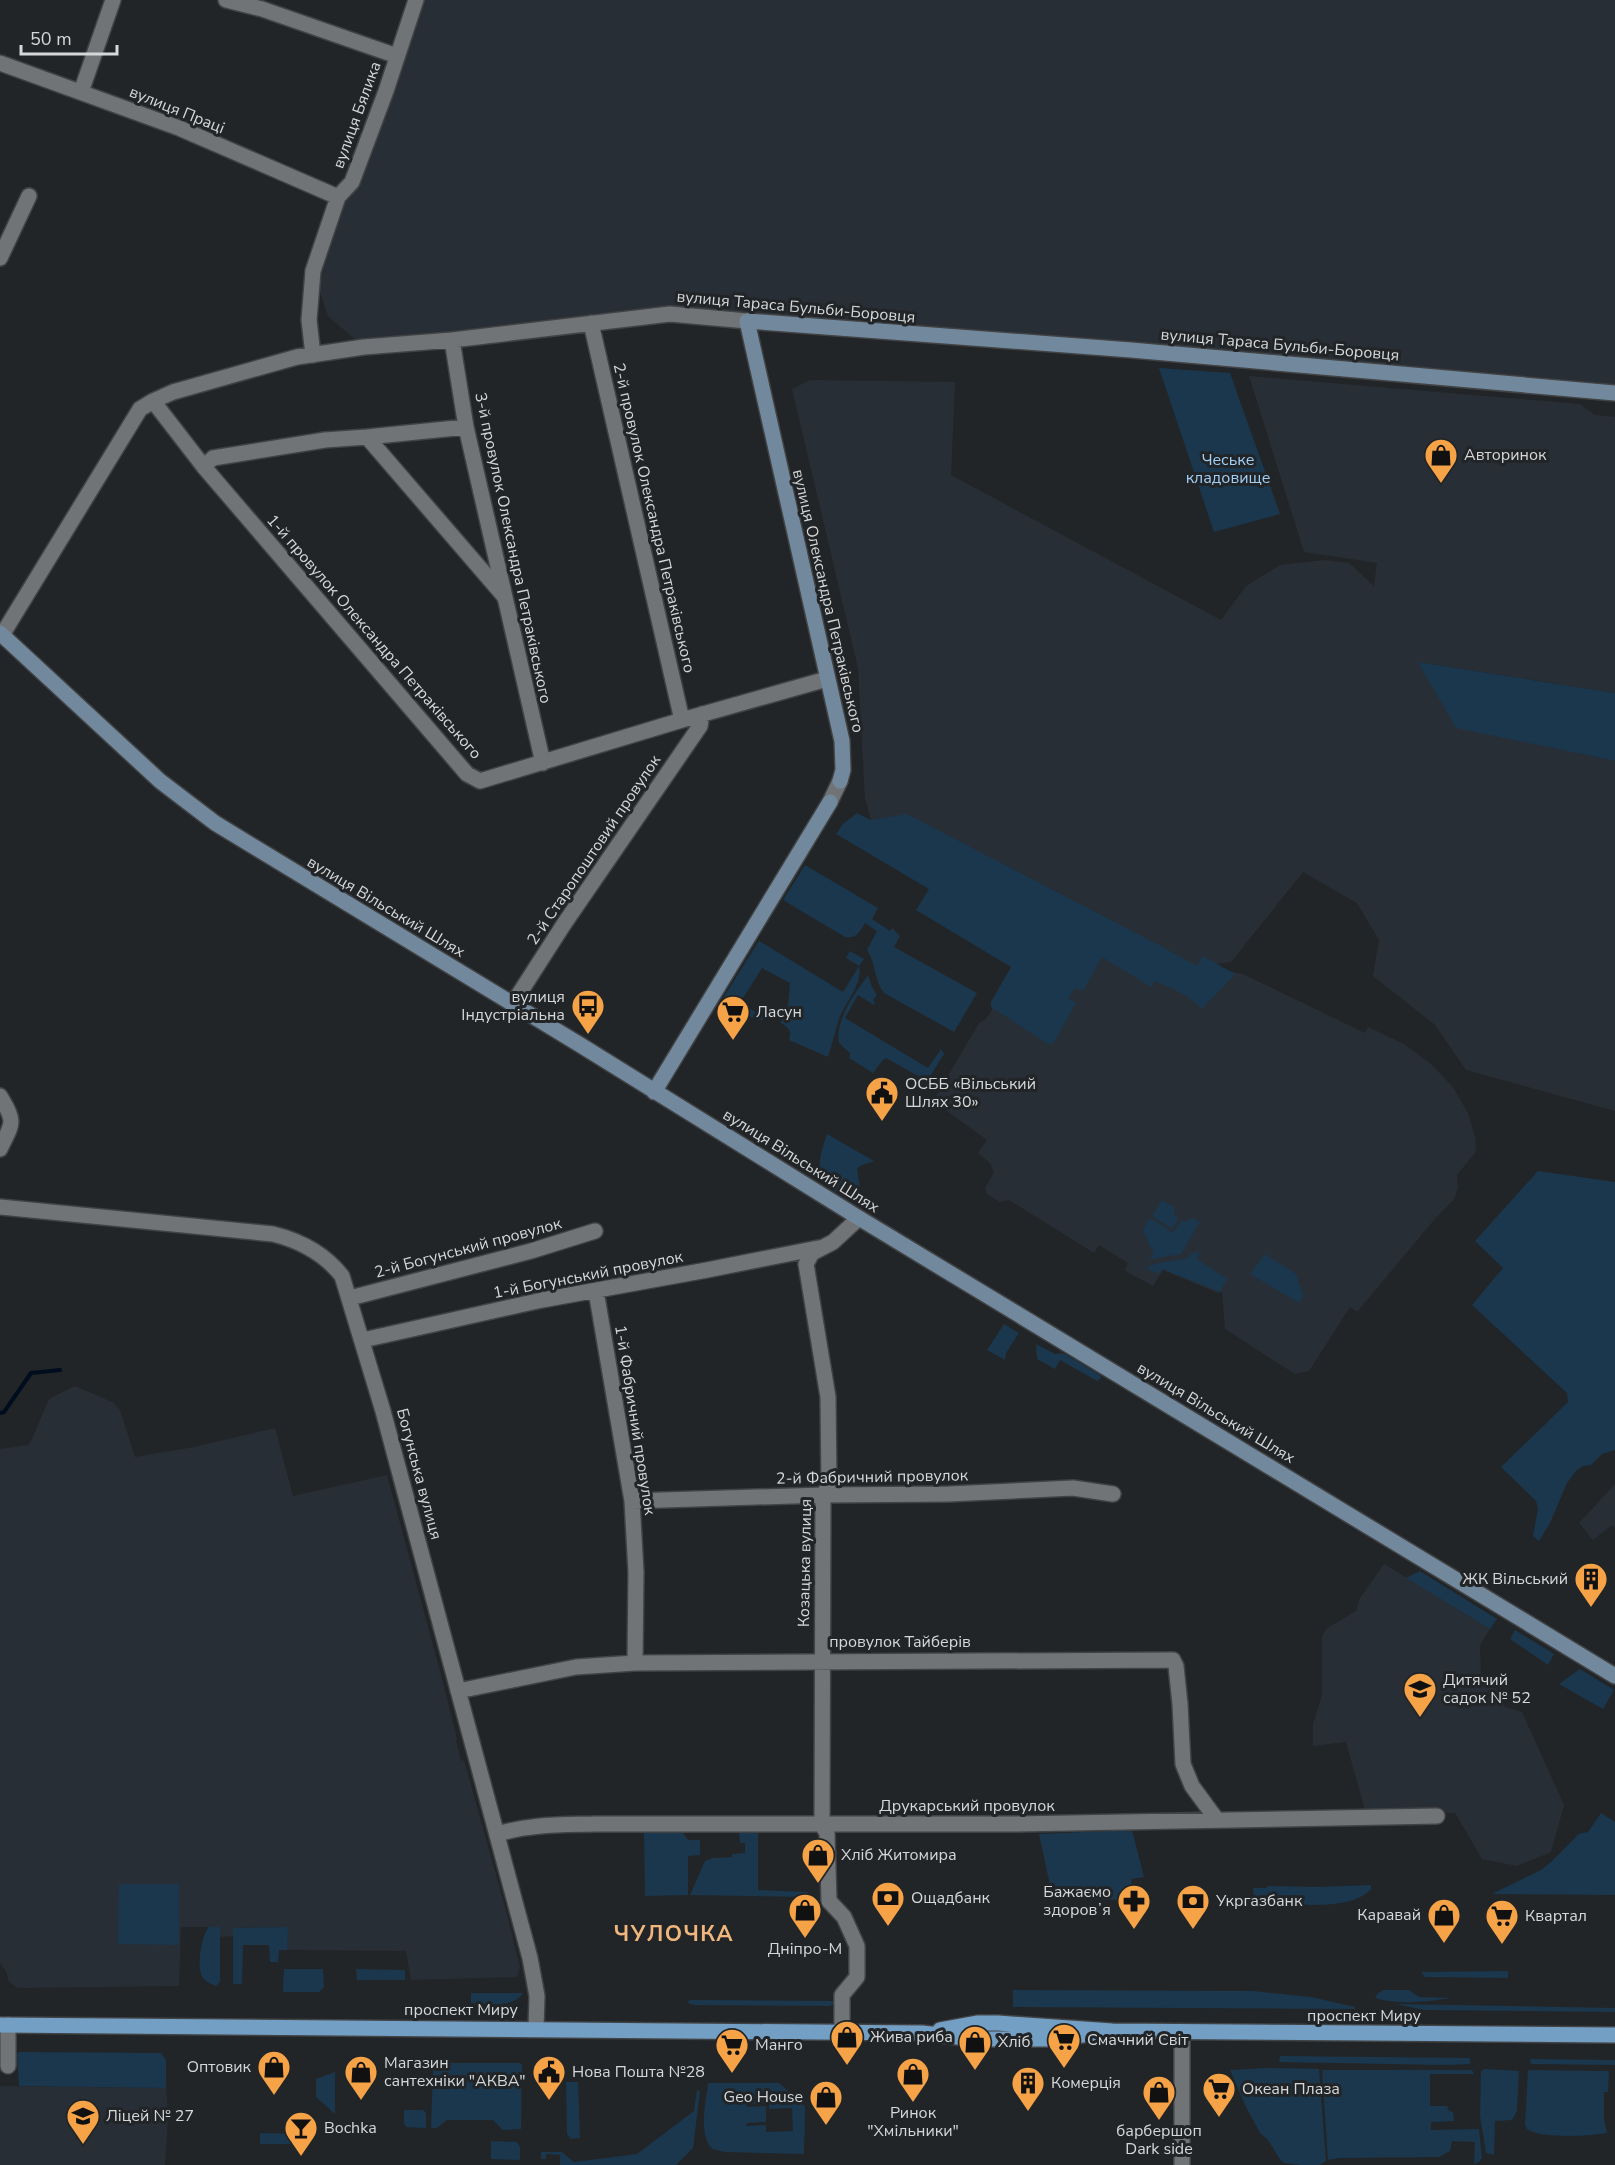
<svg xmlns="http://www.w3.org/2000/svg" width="1615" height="2165" font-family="'Nunito Sans',sans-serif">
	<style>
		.built { fill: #282e35 }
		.green { fill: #1a374e; fill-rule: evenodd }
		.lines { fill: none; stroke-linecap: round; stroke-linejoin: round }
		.stream { stroke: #000d1f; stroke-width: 4 }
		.street-casing { stroke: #404244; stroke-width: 18 }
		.secondary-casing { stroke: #404244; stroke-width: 18 }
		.primary-casing { stroke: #404244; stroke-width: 18 }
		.street { stroke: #717477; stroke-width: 15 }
		.secondary { stroke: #72899d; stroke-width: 15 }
		.primary { stroke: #739fc4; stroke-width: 15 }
		.labels { text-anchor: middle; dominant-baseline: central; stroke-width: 6; stroke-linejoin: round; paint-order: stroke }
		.street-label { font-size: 16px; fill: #d5d7d8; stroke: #222527 }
		.poi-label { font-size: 16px; fill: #d5d7d8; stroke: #222527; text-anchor: start }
		.park-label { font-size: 16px; fill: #a2cff6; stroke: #222527 }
		.district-label { font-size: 22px; font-weight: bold; letter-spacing: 1.5px; fill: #f0b67d; stroke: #222527 }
	</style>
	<rect width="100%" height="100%" fill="#222527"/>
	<path class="built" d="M 416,0 L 1615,0 L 1615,393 L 670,314 L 364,347 L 328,316 L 313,271 L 352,182 Z
		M 1249,376 L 1580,404 L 1595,415 L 1615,417 L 1615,693 L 1419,662 L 1458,727 L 1615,761 L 1615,1111 L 1466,1070 L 1435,1025 L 1373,976 L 1379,940 L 1357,903 L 1303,872 L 1231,962 L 1199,966 L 1243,974 L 1365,1033 L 1368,1027 L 1404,1044 L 1431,1064 L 1453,1087 L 1468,1113 L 1475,1137 L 1476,1147 L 1475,1153 L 1457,1175 L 1458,1188 L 1454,1199 L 1434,1220 L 1357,1312 L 1350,1307 L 1309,1371 L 1295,1374 L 1225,1329 L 1222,1292 L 1218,1293 L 1163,1270 L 1153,1286 L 1124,1270 L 1128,1263 L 1099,1245 L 1094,1253 L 1009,1200 L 1000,1202 L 987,1194 L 985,1188 L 994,1173 L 990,1163 L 978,1153 L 987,1140 L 933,1101 L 979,1023 L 985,1020 L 990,1013 L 992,1010 L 991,1002 L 1058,892 L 871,820 L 865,799 L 858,668 L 792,389 L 810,380 L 955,382 L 951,475 L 1221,620 L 1246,586 L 1280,565 L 1325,560 L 1349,563 L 1374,586 L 1377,563 L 1304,552 Z
		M 75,1386 L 112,1402 L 120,1410 L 135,1457 L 194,1447 L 275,1428 L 293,1496 L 387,1475 L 443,1682 L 457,1739 L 456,1740 L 461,1761 L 464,1760 L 507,1914 L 520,1967 L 517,1977 L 411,1980 L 406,1951 L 287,1950 L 287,1927 L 233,1928 L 233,1936 L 220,1937 L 220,1927 L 181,1927 L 179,1986 L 18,1988 L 9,1982 L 6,1971 L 0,1963 L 0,1449 L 28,1445 L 31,1441 L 49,1399 Z
		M 1615,1484 L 1615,1528 L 1612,1525 L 1593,1540 L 1579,1523 Z
		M 1384,1564 L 1490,1629 L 1480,1645 L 1481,1676 L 1485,1682 L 1501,1692 L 1505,1707 L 1522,1712 L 1564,1805 L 1551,1852 L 1517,1866 L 1482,1859 L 1455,1813 L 1365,1810 L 1346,1742 L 1313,1746 L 1313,1724 L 1322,1695 L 1322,1636 L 1326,1629 L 1356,1611 L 1360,1598 Z
		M 0,2086 L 166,2088 L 168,2118 L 165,2165 L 0,2165 Z"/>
	<path class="green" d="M 1159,368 L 1230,373 L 1280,514 L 1214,532 Z
		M 1418,662 L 1615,693 L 1615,761 L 1456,728 Z
		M 857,813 L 871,820 L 907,814 L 1159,945 L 1197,966 L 1203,956 L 1235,974 L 1202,1009 C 1190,996 1172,988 1155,981 L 1151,987 L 1102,957 L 1083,991 L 1075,988 L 1068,998 L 1076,1003 L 1053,1044 L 1048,1044 L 991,1007 L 991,1002 L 1011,967 L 916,910 L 929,889 L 836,834 L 843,824 Z
		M 805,865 L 878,908 L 872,919 L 890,931 L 892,928 L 900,936 L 894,947 L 977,993 L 954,1032 L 884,993 C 874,980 876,963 867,950 L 877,931 L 865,923 C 860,932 856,939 845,937 L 783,900 Z
		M 759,941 L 843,992 L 859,966 L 846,958 L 850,951 L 864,959 L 859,966 C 863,985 845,1002 839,1019 C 835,1032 832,1044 828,1057 L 789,1040 C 792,1031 789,1028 781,1023 L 782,1016 L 788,1006 L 790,983 L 762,968 L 740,1003 L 762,1016 L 766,1009 L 770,1011 L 770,1017 C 757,1028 735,1006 723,998 Z
		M 868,975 L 872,987 L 877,995 L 873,1000 L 875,1003 L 874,1005 L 858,995 L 845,1018 L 928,1068 L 941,1049 L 944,1054 L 927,1081 L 886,1058 L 882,1061 L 873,1073 L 849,1058 L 850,1053 L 839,1043 C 835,1018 855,994 868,975 Z
		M 827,1134 L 874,1161 L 862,1165 L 857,1168 L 860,1187 L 851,1198 C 812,1186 816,1166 827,1134 Z
		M 1538,1171 L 1615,1182 L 1615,1450 L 1602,1454 L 1591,1465 L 1583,1466 L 1576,1471 L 1567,1483 L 1550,1523 L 1539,1541 L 1533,1536 L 1538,1509 L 1536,1501 L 1501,1467 L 1568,1402 L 1567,1393 L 1472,1305 L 1503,1268 L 1475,1241 Z
		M 1162,1200 L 1174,1207 L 1174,1213 L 1178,1219 L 1172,1229 L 1152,1216 Z
		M 1150,1218 L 1173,1233 L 1181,1221 L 1188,1221 L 1193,1218 L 1200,1222 L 1181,1254 L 1152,1259 L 1150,1258 L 1154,1250 L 1150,1247 L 1143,1230 Z
		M 1200,1252 L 1197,1259 L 1227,1279 L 1220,1292 L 1162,1269 L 1159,1274 L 1147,1269 L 1150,1265 L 1188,1258 L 1192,1253 Z
		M 1265,1254 L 1296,1274 L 1303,1295 L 1299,1303 L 1250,1274 Z
		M 1004,1324 L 1019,1333 L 1006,1353 L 1005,1360 L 987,1350 Z
		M 1036,1344 L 1055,1354 L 1063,1353 L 1100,1375 L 1101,1378 L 1097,1381 L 1060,1360 L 1055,1369 L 1037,1359 Z
		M 1420,1571 L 1497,1619 L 1490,1629 L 1406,1578 Z
		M 1515,1630 L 1554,1654 L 1548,1665 L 1510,1639 Z
		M 1580,1669 L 1614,1690 L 1603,1709 L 1559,1684 Z
		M 1601,1813 L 1615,1822 L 1615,1895 L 1492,1894 L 1541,1870 L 1550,1863 L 1579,1834 L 1588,1832 Z
		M 1132,1830 L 1144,1877 L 1131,1879 L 1134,1895 L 1132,1900 L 1053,1899 L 1039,1834 Z
		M 644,1833 L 683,1833 L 688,1840 L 700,1840 L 700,1855 L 688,1856 L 688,1895 L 645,1896 Z
		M 739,1833 L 758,1833 L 758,1890 L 808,1892 L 808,1897 L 690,1895 L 705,1861 L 713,1858 L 732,1857 L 732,1854 L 745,1853 L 745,1843 L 740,1843 Z
		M 119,1884 L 179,1884 L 179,1945 L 118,1944 Z
		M 1371,1885 L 1371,1889 C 1351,1913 1286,1903 1257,1902 L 1254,1899 L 1253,1888 L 1267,1888 L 1267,1886 L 1317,1887 Z
		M 209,1927 L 220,1927 L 220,1982 L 216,1986 C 211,1984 206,1982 203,1978 C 196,1968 201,1936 209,1927 Z
		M 288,1927 L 287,1950 L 279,1950 L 278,1962 L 270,1962 L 269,1945 L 243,1945 L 242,1984 L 233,1984 L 233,1928 Z
		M 284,1969 L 323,1969 L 324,1987 L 319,1992 L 283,1992 Z
		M 356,1969 L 405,1970 L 405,1980 L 357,1980 Z
		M 1508,1971 L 1508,1978 L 1425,1977 L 1421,1972 Z
		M 1013,1990 L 1253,1991 L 1311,1997 L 1355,2007 L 1355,2009 L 1013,2007 Z
		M 1384,1990 L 1409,1990 L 1419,1997 L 1451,1998 C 1427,2002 1399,2005 1375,1998 L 1378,1993 Z
		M 471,1993 L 523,1993 C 512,2009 488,2003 471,2003 Z
		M 691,2000 L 832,2001 L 835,2003 L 830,2006 L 696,2005 L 689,2004 L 688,2001 Z
		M 1396,2004 L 1615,2008 L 1615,2012 L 1424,2010 Z
		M 19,2052 L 161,2053 L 166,2060 L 166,2088 L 19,2086 L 17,2054 Z
		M 1280,2056 L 1470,2058 L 1470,2064 L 1445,2065 L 1279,2062 Z
		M 1530,2059 L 1615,2060 L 1615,2065 L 1531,2064 Z
		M 439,2063 L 520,2063 L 522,2065 L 521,2129 L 503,2130 L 493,2120 L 447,2120 L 437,2128 L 431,2128 L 433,2071 Z
		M 1266,2068 L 1319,2069 L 1326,2161 L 1320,2165 L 1301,2165 L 1284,2163 L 1279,2158 L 1268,2140 L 1260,2133 L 1246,2107 L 1230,2070 Z
		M 1484,2069 L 1519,2071 L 1517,2111 L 1512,2120 L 1495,2121 L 1494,2155 L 1486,2153 L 1480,2116 L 1481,2071 Z
		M 1322,2070 L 1472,2070 L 1474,2074 L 1430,2074 L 1430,2106 L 1447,2106 L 1449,2111 L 1453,2112 L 1454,2121 L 1431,2122 L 1431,2130 L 1479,2129 L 1482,2158 L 1479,2162 L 1474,2164 L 1475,2142 L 1452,2141 L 1450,2151 L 1439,2157 L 1339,2158 L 1328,2160 Z
		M 1530,2070 L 1609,2071 L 1608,2092 L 1604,2092 L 1604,2119 L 1607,2133 C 1591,2136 1540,2139 1527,2129 L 1525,2125 L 1528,2071 Z
		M 335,2072 L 335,2114 L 316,2097 L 316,2079 Z
		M 566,2082 L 578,2082 L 580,2138 L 571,2139 L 567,2134 Z
		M 708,2083 L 779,2083 L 805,2106 L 804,2154 L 725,2152 L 712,2149 C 698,2133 706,2103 708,2083 ZM 769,2103 L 769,2109 L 792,2108 L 793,2131 L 766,2132 L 766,2125 L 746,2126 L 747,2123 L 766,2122 L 766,2106 L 747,2107 L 746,2104 Z
		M 697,2090 L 700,2091 L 693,2148 L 676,2165 L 560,2165 L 560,2155 L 546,2154 L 546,2159 L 541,2159 L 541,2152 L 562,2152 L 574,2162 L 637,2154 L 694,2111 Z
		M 404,2110 L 423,2110 L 426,2113 L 426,2128 L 406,2127 L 404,2123 Z
		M 260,2133 L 295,2134 L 294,2144 L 260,2144 Z
		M 491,2141 L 517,2142 L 520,2147 L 520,2160 L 491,2159 Z"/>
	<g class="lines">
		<path class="stream" d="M 0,1413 L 4,1412 L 31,1373 L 60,1370"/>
		<defs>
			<path id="street" d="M 226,0 L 262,9 L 397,56
				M 0,63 L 179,128 L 338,197
				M 81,92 L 113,0
				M 0,258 L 29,196
				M 591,323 L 682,720
				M 452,340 L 466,427 L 543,763
				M 313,355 L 309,320 L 313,271 L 338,197 L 352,182 L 386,91 L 416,0
				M 153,401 L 204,467 L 467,774 L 480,781 L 682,720 L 827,679
				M 367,437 L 466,427
				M 204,467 L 213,458 L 325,440 L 367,437 L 504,596
				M 2,635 L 140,409 L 153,401 L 173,392 L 297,357 L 364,347 L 452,340 L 670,314 L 747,321
				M 830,802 L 840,781
				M 512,1005 L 564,924 L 700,726 L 702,714
				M 0,1096 C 16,1123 13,1122 0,1149
				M 0,1207 L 273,1234 C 301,1241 324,1253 342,1276 L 383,1411 L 530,1958 L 537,1996 L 536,2028
				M 596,1291 L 632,1501 L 636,1572 L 635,1663
				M 350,1298 L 531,1251 L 595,1231
				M 363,1340 L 542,1300 L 707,1270 L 818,1248
				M 632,1501 L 823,1495 L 949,1494 L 1073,1488 L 1113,1494
				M 458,1691 L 576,1667 L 635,1663 L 1173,1660 L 1176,1666 L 1180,1704 L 1183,1764 L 1192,1786 L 1217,1820
				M 498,1834 C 529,1824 562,1825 595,1824 L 1016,1824 L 1437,1816
				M 8,2025 L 8,2066
				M 842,2032 L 842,1995 L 857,1977 L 857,1946 L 844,1917 L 829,1901 L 827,1833 L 822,1825 L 823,1495 L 829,1486 L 828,1397 L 806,1264 L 812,1253 L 833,1242 L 859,1218
				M 1182,2032 L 1182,2165"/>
			<path id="secondary" d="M 0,633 L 160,781 L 215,823 L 582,1046 L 859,1218 L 1615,1676
				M 840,781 L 843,770 L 842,741 L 747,321 L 1131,350 L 1615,393
				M 654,1092 L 830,802"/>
			<path id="primary" d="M 0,2025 L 922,2033 L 975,2039 L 1053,2039 L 1112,2031
				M 940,2030 L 978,2023 L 998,2023 L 1112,2031 L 1615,2035"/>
		</defs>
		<use href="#street" class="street-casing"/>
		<use href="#secondary" class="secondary-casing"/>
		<use href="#primary" class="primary-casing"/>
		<use href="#street" class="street"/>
		<use href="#secondary" class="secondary"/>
		<use href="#primary" class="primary"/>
	</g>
	<defs>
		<symbol id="shop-pin" viewBox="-11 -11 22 30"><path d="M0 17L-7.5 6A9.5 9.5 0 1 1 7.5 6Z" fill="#f6a246" stroke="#222527"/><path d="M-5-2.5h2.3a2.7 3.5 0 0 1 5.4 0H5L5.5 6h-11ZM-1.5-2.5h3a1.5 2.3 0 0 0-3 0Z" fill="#111"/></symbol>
		<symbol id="bus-pin" viewBox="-11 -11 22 30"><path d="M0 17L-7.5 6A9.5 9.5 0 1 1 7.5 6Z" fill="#f6a246" stroke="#222527"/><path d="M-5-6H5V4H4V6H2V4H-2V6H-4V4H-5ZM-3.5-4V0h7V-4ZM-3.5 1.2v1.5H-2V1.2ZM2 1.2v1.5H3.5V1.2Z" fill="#111"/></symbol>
		<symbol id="supermarket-pin" viewBox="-11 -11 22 30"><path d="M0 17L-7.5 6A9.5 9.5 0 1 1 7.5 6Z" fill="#f6a246" stroke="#222527"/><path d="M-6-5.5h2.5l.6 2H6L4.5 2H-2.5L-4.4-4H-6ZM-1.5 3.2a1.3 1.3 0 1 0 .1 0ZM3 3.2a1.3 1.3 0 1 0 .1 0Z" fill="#111"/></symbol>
		<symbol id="civic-pin" viewBox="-11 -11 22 30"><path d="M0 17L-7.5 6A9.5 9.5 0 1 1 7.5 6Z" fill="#f6a246" stroke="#222527"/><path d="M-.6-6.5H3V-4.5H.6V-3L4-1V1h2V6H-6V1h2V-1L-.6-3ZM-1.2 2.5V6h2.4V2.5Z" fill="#111"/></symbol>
		<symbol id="building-pin" viewBox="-11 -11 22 30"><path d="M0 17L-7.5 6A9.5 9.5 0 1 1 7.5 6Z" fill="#f6a246" stroke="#222527"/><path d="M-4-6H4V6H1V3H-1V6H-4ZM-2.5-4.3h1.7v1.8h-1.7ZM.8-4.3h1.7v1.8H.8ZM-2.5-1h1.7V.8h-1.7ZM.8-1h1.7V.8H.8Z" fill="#111"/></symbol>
		<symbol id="school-pin" viewBox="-11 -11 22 30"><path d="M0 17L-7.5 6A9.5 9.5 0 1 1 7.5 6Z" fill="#f6a246" stroke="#222527"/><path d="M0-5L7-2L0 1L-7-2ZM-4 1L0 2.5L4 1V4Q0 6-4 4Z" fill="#111"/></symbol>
		<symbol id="bank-pin" viewBox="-11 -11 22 30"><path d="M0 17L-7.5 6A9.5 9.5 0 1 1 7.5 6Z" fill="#f6a246" stroke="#222527"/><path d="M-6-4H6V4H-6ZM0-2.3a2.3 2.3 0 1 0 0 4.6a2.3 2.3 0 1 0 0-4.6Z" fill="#111"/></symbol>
		<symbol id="pharmacy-pin" viewBox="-11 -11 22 30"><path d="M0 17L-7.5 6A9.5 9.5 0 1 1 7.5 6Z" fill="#f6a246" stroke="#222527"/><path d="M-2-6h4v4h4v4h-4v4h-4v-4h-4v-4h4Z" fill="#111"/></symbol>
		<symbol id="bar-pin" viewBox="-11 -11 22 30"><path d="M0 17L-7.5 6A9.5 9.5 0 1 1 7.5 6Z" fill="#f6a246" stroke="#222527"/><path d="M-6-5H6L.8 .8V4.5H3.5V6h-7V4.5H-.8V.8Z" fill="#111"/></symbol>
	</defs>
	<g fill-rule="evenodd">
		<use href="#shop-pin" x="1422" y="436" width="38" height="52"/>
		<use href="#bus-pin" x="569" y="987" width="38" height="52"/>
		<use href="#supermarket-pin" x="714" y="993" width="38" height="52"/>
		<use href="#civic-pin" x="863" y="1074" width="38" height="52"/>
		<use href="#building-pin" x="1572" y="1560" width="38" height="52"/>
		<use href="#school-pin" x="1401" y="1670" width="38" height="52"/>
		<use href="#shop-pin" x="799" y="1836" width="38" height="52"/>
		<use href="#bank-pin" x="869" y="1879" width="38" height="52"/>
		<use href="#pharmacy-pin" x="1115" y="1882" width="38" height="52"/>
		<use href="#bank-pin" x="1174" y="1882" width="38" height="52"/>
		<use href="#shop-pin" x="786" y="1891" width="38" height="52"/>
		<use href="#shop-pin" x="1425" y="1896" width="38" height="52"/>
		<use href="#supermarket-pin" x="1483" y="1897" width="38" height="52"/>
		<use href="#shop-pin" x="828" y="2018" width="38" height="52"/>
		<use href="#supermarket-pin" x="1045" y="2021" width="38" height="52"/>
		<use href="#shop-pin" x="956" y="2023" width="38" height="52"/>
		<use href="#supermarket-pin" x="713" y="2026" width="38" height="52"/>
		<use href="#shop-pin" x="255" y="2048" width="38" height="52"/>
		<use href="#shop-pin" x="342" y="2053" width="38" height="52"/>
		<use href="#civic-pin" x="530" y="2053" width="38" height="52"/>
		<use href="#shop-pin" x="894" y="2055" width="38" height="52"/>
		<use href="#building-pin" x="1009" y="2064" width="38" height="52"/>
		<use href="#supermarket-pin" x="1200" y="2070" width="38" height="52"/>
		<use href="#shop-pin" x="1140" y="2073" width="38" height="52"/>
		<use href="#shop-pin" x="807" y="2078" width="38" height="52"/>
		<use href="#school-pin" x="64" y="2097" width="38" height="52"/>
		<use href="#bar-pin" x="282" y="2109" width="38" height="52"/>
	</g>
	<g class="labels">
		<g class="street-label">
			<text transform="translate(177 110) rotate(22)">вулиця Праці</text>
			<text transform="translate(357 115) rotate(-70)">вулиця Бялика</text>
			<text transform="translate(796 307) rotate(5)">вулиця Тараса Бульби-Боровця</text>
			<text transform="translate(1280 345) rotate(5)">вулиця Тараса Бульби-Боровця</text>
			<text transform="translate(654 518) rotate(77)">2-й провулок Олександра Петраківського</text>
			<text transform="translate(513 548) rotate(78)">3-й провулок Олександра Петраківського</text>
			<text transform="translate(828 601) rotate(77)">вулиця Олександра Петраківського</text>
			<text transform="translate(374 637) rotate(49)">1-й провулок Олександра Петраківського</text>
			<text transform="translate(594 850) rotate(-56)">2-й Старопоштовий провулок</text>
			<text transform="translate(386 907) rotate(31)">вулиця Вільський Шлях</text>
			<text transform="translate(801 1161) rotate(32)">вулиця Вільський Шлях</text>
			<text transform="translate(468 1248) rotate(-15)">2-й Богунський провулок</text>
			<text transform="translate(588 1275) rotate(-11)">1-й Богунський провулок</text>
			<text transform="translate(1216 1413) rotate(31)">вулиця Вільський Шлях</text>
			<text transform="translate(635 1420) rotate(81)">1-й Фабричний провулок</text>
			<text transform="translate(419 1474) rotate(75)">Богунська вулиця</text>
			<text transform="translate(872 1477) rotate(-1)">2-й Фабричний провулок</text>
			<text transform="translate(805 1563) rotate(-89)">Козацька вулиця</text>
			<text x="900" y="1642">провулок Тайберів</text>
			<text x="967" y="1806">Друкарський провулок</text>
			<text x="461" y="2010">проспект Миру</text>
			<text x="1364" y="2016">проспект Миру</text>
		</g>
		<g class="poi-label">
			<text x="1464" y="455">Авторинок</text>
			<text x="565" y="997" text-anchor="end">вулиця<tspan x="565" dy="18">Індустріальна</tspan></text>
			<text x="756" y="1012">Ласун</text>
			<text x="905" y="1084">ОСББ «Вільський<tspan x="905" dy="18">Шлях 30»</tspan></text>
			<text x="1568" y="1579" text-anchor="end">ЖК Вільський</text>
			<text x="1443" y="1680">Дитячий<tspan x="1443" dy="18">садок № 52</tspan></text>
			<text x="841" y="1855">Хліб Житомира</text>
			<text x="1111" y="1892" text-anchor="end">Бажаємо<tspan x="1111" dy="18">здоровʼя</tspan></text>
			<text x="911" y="1898">Ощадбанк</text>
			<text x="1216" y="1901">Укргазбанк</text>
			<text x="1421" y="1915" text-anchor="end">Каравай</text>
			<text x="1525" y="1916">Квартал</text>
			<text x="805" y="1949" text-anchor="middle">Дніпро-М</text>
			<text x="870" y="2037">Жива риба</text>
			<text x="1087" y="2040">Смачний Світ</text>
			<text x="998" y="2042">Хліб</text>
			<text x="755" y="2045">Манго</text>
			<text x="384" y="2063">Магазин<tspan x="384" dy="18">сантехніки "АКВА"</tspan></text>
			<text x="251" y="2067" text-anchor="end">Оптовик</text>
			<text x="572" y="2072">Нова Пошта №28</text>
			<text x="1051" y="2083">Комерція</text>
			<text x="1242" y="2089">Океан Плаза</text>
			<text x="803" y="2097" text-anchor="end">Geo House</text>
			<text x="913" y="2113" text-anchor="middle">Ринок<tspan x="913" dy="18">"Хмільники"</tspan></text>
			<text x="106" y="2116">Ліцей № 27</text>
			<text x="324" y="2128">Bochka</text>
			<text x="1159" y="2131" text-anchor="middle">барбершоп<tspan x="1159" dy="18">Dark side</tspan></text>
		</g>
		<g class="park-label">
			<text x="1228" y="460">Чеське<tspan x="1228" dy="18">кладовище</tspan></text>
		</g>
		<g class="district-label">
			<text x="674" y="1934">ЧУЛОЧКА</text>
		</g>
	</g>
	<path d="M21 45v9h96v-9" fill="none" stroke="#d5d7d8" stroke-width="3"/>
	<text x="30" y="45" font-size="18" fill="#d5d7d8" stroke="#222527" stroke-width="4.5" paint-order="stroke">50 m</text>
</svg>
